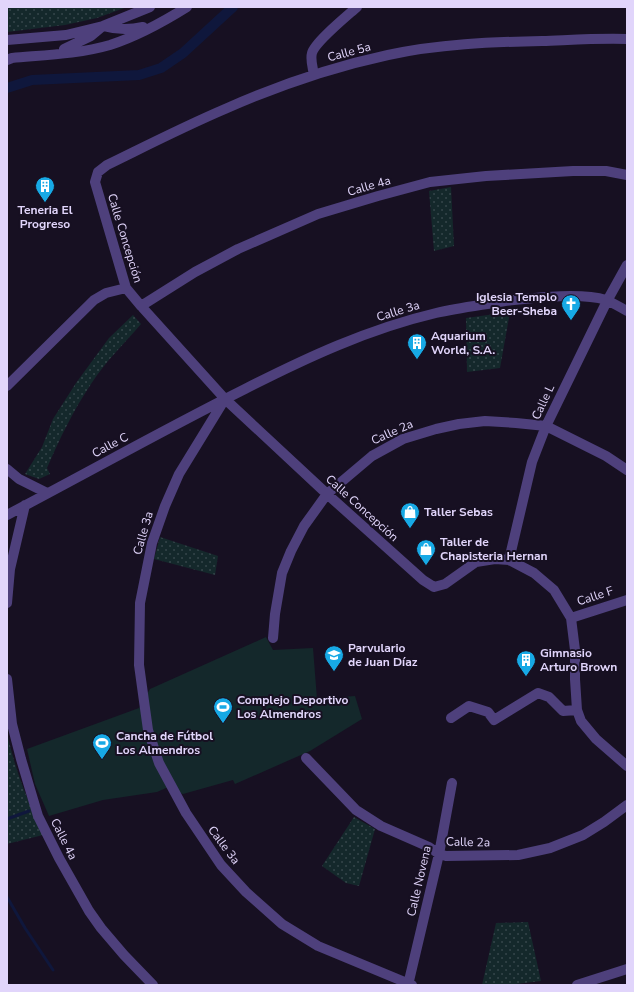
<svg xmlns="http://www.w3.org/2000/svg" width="634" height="992" font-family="'Nunito Sans',sans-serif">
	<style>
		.green { fill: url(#green-dots) }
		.pitch { fill: #14282b }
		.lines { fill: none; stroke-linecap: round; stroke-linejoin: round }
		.stream { stroke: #0f173c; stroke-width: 3 }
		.canal { stroke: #0f173c; stroke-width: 10 }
		.minor { stroke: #4e407c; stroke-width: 10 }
		.labels { text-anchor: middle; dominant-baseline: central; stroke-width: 4; stroke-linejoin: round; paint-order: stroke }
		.street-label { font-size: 12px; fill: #e1d5fb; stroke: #171022 }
		.poi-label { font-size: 12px; font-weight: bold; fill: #e1d5fb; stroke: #171022; text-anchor: start }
	</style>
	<defs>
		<pattern id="green-dots" width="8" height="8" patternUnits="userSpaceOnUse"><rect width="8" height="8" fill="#14282b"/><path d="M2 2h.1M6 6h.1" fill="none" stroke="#36464b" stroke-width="1.8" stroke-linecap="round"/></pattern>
	</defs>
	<rect width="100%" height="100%" fill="#171022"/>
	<path class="green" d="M 7,7 L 127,7 L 97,18 L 65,25 L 7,32 Z
		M 451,187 L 454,246 L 434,251 L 429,191 Z
		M 510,312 L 500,368 L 467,372 L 466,318 Z
		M 133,315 L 141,324 C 124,344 105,362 91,384 C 73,411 60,438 47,468 L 50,474 L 39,479 L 25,474 L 42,447 L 53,419 L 76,383 L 109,338 Z
		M 160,537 L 218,556 L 215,575 L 154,559 Z
		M 7,732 C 14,768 28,801 43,835 L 7,844 Z
		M 354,817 L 375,829 L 359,886 L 346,883 L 322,866 Z
		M 528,922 L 541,981 L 507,985 L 482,985 L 496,923 Z"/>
	<path class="pitch" d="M 266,637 L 273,650 L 313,648 L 317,699 L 355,696 L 362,719 L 310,751 L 235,784 L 233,780 L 183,794 L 166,788 L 157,792 L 103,800 L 49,816 L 35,784 L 27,749 L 139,708 L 150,689 Z"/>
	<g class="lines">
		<path class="stream" d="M 7,819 L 29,811
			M 7,897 L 25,928 L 53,970"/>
		<path class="canal" d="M 7,88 L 32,80 L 139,75 L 161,68 L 183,53 L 233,7"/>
		<path class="minor" d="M 627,39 C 599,38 570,40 542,41 C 491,42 438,44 388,55 C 332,67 277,86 225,109 C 185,126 146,146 107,165 L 98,172 L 95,182 L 126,288 L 141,306 L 225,399 L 327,494 L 423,580 L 434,587 L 445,584 L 476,562 L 495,559 L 509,560 L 534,573 L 554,590 L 571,618 L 575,650 L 575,679 L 577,710 L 581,721 L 596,739 L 627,766
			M 7,40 L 66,35 L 103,26 L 150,7
			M 64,49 L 91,36 L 103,26 C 117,30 129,30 143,27
			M 7,60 L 12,58 C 45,55 79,54 110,45 C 138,36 163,22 187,7
			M 314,75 C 313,68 310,60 312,53 C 315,42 347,16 357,7
			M 141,306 L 195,272 L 238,249 L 318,214 L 378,196 L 430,182 L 486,176 L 573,171 L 606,171 L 627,175
			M 7,386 L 94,300 L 106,293 L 126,288
			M 225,399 L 179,474 L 165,506 L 152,543 L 140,603 L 139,665 L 148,730 L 159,763 L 186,813 L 221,865 L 246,892 L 282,924 L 318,946 L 412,985
			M 7,469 L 19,479 L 47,493
			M 7,515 C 87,473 165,429 245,389 C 306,358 368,329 436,313 C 458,308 482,305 505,301 C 533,298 580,292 606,300 C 613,303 620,307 627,311
			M 509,560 L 532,462 L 546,426 L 607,301 L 627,265
			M 7,603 L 10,569 L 25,505
			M 571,618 L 627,600
			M 273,638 L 275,614 L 282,573 L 291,551 L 304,526 L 327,494 L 372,456 L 403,439 L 436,429 L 459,424 L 485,421 L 516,423 L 546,426 L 606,456 L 627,470
			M 7,679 L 12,724 L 21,759 L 38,816 L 59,858 L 89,911 L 101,928 L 124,955 L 153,985
			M 451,718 L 469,706 L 488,712 L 494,720 L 538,693 L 549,697 L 563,711 L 577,710
			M 306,758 L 356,810 L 381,826 L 429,847 L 439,854 L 446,856 L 518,855 L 550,848 L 583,835 L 604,822 L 627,805
			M 408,985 L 439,854 L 452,783
			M 577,985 L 627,969"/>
	</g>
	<defs>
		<symbol id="building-pin" viewBox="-11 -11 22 30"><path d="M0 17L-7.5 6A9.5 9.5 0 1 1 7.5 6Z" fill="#17a9e5" stroke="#171022"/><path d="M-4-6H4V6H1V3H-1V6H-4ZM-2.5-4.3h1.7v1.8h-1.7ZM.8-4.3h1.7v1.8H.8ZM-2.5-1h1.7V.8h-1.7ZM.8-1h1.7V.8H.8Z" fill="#fff"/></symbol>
		<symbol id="church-pin" viewBox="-11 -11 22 30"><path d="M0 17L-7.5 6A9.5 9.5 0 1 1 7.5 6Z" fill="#17a9e5" stroke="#171022"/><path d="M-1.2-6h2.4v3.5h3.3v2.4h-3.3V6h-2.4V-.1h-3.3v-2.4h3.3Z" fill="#fff"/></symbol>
		<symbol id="shop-pin" viewBox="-11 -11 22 30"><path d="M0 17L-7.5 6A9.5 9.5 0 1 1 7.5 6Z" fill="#17a9e5" stroke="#171022"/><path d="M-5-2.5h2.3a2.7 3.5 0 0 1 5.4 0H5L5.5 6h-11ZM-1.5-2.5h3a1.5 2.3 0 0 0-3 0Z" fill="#fff"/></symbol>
		<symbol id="school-pin" viewBox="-11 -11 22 30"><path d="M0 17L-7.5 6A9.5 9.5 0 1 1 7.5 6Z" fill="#17a9e5" stroke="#171022"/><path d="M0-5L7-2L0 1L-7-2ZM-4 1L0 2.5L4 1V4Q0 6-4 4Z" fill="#fff"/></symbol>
		<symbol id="stadium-pin" viewBox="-11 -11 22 30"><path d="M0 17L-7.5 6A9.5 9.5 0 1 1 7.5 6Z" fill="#17a9e5" stroke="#171022"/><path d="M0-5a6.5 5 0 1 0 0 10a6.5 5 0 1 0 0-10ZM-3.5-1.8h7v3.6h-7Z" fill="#fff"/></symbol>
	</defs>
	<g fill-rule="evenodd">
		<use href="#building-pin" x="34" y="175" width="22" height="30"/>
		<use href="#church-pin" x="560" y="293" width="22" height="30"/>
		<use href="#building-pin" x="406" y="332" width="22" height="30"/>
		<use href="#shop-pin" x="399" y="501" width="22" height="30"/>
		<use href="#shop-pin" x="415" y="538" width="22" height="30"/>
		<use href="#school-pin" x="323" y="644" width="22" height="30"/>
		<use href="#building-pin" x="515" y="649" width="22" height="30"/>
		<use href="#stadium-pin" x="212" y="696" width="22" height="30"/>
		<use href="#stadium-pin" x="91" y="732" width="22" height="30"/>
	</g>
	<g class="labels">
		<g class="street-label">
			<text transform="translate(349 52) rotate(-15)">Calle 5a</text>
			<text transform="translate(369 186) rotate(-16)">Calle 4a</text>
			<text transform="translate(125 238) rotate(73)">Calle Concepción</text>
			<text transform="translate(398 311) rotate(-17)">Calle 3a</text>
			<text transform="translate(543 402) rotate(-65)">Calle L</text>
			<text transform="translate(392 432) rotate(-24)">Calle 2a</text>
			<text transform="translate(110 445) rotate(-28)">Calle C</text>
			<text transform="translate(362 508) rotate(42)">Calle Concepción</text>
			<text transform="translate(143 533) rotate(-74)">Calle 3a</text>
			<text transform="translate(595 596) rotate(-18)">Calle F</text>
			<text transform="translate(64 839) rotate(63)">Calle 4a</text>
			<text transform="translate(468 842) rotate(1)">Calle 2a</text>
			<text transform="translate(224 845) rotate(53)">Calle 3a</text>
			<text transform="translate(419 881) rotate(-77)">Calle Novena</text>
		</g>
		<g class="poi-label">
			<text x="45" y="210" text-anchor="middle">Teneria El<tspan x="45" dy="14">Progreso</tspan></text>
			<text x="557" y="297" text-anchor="end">Iglesia Templo<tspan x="557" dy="14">Beer-Sheba</tspan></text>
			<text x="431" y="336">Aquarium<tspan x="431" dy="14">World, S.A.</tspan></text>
			<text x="424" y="512">Taller Sebas</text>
			<text x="440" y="542">Taller de<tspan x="440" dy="14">Chapisteria Hernan</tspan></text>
			<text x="348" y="648">Parvulario<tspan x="348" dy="14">de Juan Díaz</tspan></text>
			<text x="540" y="653">Gimnasio<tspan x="540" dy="14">Arturo Brown</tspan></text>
			<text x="237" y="700">Complejo Deportivo<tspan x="237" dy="14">Los Almendros</tspan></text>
			<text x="116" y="736">Cancha de Fútbol<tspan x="116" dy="14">Los Almendros</tspan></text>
		</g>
	</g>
	<rect width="634" height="992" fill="none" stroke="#e1d5fb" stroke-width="16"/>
</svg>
